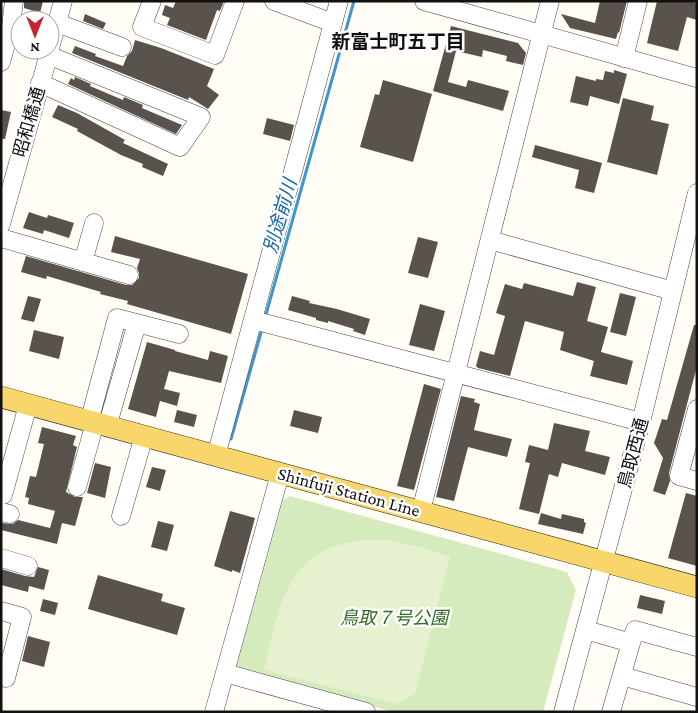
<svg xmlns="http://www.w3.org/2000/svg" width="698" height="713" font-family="'Crimson Pro','Noto Sans JP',serif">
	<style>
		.green { fill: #d5ebbd }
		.pitch { fill: #e6f2cf }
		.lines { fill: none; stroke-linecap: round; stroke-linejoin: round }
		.stream { stroke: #3f96cf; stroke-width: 3 }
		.building { fill: #5a524d }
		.minor-casing { stroke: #444; stroke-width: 19 }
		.major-casing { stroke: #222; stroke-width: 22 }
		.minor { stroke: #fff; stroke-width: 18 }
		.major { stroke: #f9d66b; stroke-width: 21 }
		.labels { text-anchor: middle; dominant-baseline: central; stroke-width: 5; stroke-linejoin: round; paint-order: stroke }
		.street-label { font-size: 18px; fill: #111; stroke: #fff }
		.park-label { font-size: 18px; font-style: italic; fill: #2f6b1f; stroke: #fff }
		.neighbourhood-label { font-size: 19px; font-weight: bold; fill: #111; stroke: #fff }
		.water-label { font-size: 19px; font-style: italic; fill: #1768a6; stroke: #fff }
	</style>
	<rect width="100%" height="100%" fill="#fffdf5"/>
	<path class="green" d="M 290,496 L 567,572 L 576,590 L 543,712 L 393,712 L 236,668 L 283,500 Z"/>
	<path class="pitch" d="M 359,540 L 388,540 L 420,547 L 450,557 L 415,694 L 397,704 L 264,670 C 276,623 281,567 332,547 C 341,544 350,542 359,540 Z"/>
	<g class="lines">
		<path class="stream" d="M 265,318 L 354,1
			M 231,439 L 262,329"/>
	</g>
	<path class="building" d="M 24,1 L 43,1 L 40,13 L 24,8 Z
		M 176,1 L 224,1 L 220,11 L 217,10 L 206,40 L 167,25 L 170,18 L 162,15 L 165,5 L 173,8 Z
		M 600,1 L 627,1 L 619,33 L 618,32 L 616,39 L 570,28 L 561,14 L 595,23 Z
		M 657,1 L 690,1 L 697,3 L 697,20 L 687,17 L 678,51 L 647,43 Z
		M 85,14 L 106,23 L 103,29 L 83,21 Z
		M 451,26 L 518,43 L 526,53 L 523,65 L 506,61 L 507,56 L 483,50 L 482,57 L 456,51 L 448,82 L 466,87 L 468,80 L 509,91 L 503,111 L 433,91 Z
		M 135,40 L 161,48 L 214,69 L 207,86 L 219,95 L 208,109 L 189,97 L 188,100 L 72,53 L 75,46 L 96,54 L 95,56 L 123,66 L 127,56 L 132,51 Z
		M 614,70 L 627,74 L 619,104 L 590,96 L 588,106 L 570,102 L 576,76 L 596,81 L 596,79 L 603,80 L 605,71 L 614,73 Z
		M 75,77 L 91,84 L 90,86 L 123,100 L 124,97 L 143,105 L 142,108 L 182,125 L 176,134 L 68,84 L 71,78 L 74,80 Z
		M 383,80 L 432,94 L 413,162 L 360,147 L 375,94 L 379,95 Z
		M 623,98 L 654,106 L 651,120 L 669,124 L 657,175 L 607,162 Z
		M 58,105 L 77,113 L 125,140 L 123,143 L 168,164 L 163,176 L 142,167 L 143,164 L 121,155 L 77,131 L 78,129 L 52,117 Z
		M 1,110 L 11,112 L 5,139 L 1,139 Z
		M 267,118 L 294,125 L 290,141 L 263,134 Z
		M 535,145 L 602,163 L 594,193 L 575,188 L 579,170 L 532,157 Z
		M 29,212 L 47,218 L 48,215 L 74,223 L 69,238 L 44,230 L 43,234 L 23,228 Z
		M 115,236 L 248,274 L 231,334 L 127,304 L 128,301 L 100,294 L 101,292 L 47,276 L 46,279 L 21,272 L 26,256 L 126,285 L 132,285 L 139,278 L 139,273 L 137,268 L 140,259 L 111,252 Z
		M 418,237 L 438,242 L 428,278 L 408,273 Z
		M 577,282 L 596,287 L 587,321 L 608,327 L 601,352 L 633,361 L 627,385 L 590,376 L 594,361 L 560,350 L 564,332 L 525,321 L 510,376 L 478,368 L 476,366 L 480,351 L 494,355 L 505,316 L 496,313 L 505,284 L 522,289 L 524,283 L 573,296 Z
		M 620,293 L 636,297 L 626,336 L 610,332 Z
		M 28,296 L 41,299 L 34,322 L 21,319 Z
		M 292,296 L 310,301 L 309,303 L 337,309 L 370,319 L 365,335 L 353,331 L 354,329 L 328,321 L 328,323 L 316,320 L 316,318 L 288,310 Z
		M 420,304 L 445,311 L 434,351 L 409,345 Z
		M 694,325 L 697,325 L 697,366 L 669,473 L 670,481 L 665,495 L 653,491 L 663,458 L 654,443 L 662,419 L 667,420 Z
		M 34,330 L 64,337 L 59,359 L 29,351 Z
		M 147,342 L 175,350 L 175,351 L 208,360 L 210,351 L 228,356 L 221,383 L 169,371 L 164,389 L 180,393 L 177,406 L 160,401 L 156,417 L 128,409 Z
		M 424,384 L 441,389 L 414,490 L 397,486 Z
		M 461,396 L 475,399 L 474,402 L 480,404 L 474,430 L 512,439 L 507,457 L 468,447 L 454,501 L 436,497 Z
		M 177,410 L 197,415 L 194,427 L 174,422 Z
		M 294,410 L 322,417 L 318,433 L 290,426 Z
		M 554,423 L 590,431 L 585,451 L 610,457 L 605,475 L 562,463 L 558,477 L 549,474 L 539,514 L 519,509 L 530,463 L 525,462 L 529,445 L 548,450 Z
		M 42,427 L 76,436 L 73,445 L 77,447 L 66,492 L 75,497 L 83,497 L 75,526 L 62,523 L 57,544 L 1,530 L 1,523 L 13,524 L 18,520 L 50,528 L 55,511 L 28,504 L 29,498 L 25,497 L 30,476 L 36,477 L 44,444 L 38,443 Z
		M 95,463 L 111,467 L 105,498 L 87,493 Z
		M 152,467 L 166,470 L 160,491 L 146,487 Z
		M 686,493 L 697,496 L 697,566 L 668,558 Z
		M 230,511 L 255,518 L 240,573 L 232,570 L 232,572 L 214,566 Z
		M 541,513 L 561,519 L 562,514 L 584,519 L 584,522 L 586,523 L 583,534 L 538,524 Z
		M 158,521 L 174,525 L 167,551 L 151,547 Z
		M 38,567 L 49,570 L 44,590 L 29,586 L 28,592 L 1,585 L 1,569 L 25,576 L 34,577 Z
		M 98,575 L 163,594 L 161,601 L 185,608 L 177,635 L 88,609 Z
		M 640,595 L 665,601 L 662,614 L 637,608 Z
		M 43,599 L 58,603 L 55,615 L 40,611 Z
		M 28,636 L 50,642 L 44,667 L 22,661 Z"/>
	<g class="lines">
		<defs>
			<path id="minor" d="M 152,1 L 142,27 L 215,55 L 235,1
				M 274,1 L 333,23
				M 424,1 L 697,78
				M 57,23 L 122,47
				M 50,48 L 63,1
				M 624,58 L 638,1
				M 1,62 L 11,26 L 14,1
				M 40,83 L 180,147 L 201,117 L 48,55
				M 1,224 L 50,50
				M 1,238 L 129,275
				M 490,240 L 673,291
				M 83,262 L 94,223
				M 253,320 L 641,422
				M 697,409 L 679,476 L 697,481
				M 89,422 L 117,318 L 179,334
				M 107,427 L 137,323
				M 216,456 L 339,1
				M 77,487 L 95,423
				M 3,495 L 28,405
				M 421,511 L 550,1
				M 1,512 L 10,514
				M 121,516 L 144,436
				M 1,558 L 28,566
				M 1,611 L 22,617 L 6,678 L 1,677
				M 586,630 L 631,643 L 611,712
				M 631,643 L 635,630 L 697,647
				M 225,673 L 366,712
				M 622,676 L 697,697
				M 214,712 L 280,474
				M 563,712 L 641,422 L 697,193"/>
			<path id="major" d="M 1,397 L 697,587"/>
		</defs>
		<use href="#minor" class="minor-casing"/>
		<use href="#major" class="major-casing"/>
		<use href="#minor" class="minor"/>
		<use href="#major" class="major"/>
	</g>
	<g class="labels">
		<g class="street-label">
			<text transform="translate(29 122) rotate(-74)">昭和橋通</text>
			<text transform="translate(633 453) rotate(-75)">鳥取西通</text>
			<text transform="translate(349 492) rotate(15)">Shinfuji Station Line</text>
		</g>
		<g class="park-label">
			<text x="394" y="618">鳥取７号公園</text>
		</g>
		<g class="neighbourhood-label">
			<text x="398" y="41">新富士町五丁目</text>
		</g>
		<g class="water-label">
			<text transform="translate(280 216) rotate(-74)">別途前川</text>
		</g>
	</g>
	<rect width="698" height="713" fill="none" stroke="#111111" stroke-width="5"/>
	<g transform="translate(35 35) rotate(180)"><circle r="24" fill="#ffffff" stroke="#a0a0a0"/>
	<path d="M0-4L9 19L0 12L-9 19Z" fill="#c4262e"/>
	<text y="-8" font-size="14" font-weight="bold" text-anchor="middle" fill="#111111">N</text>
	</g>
</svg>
